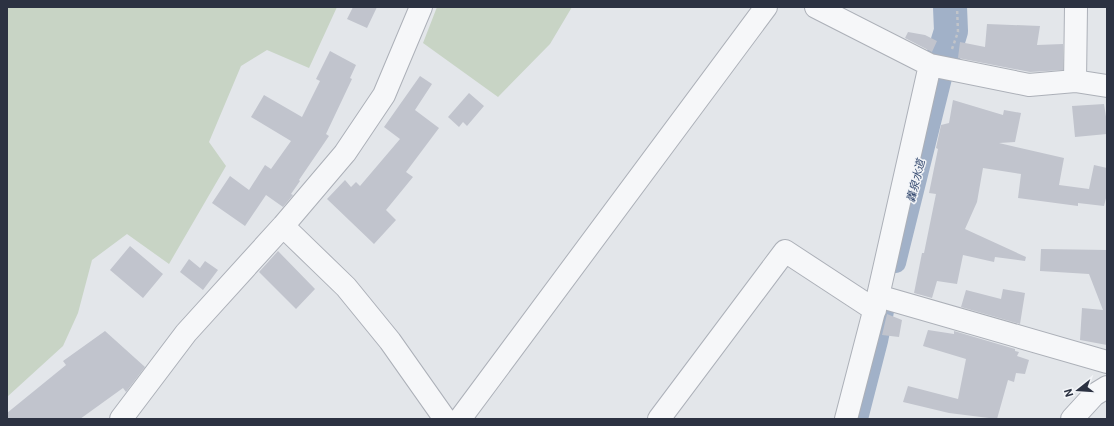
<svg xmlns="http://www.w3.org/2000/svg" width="1114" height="426" font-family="Roboto,'Noto Sans JP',sans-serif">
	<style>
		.green { fill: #c8d4c5 }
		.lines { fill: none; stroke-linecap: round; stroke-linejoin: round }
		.canal { stroke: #a1b1c8; stroke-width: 20 }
		.river { stroke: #a1b1c8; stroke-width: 34 }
		.building { fill: #c1c4cd }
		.minor-casing { stroke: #acb0b8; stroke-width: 24 }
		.path { stroke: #c1c4c9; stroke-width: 2.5; stroke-dasharray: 3 3; stroke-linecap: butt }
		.minor { stroke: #f6f7f9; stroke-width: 22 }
		.labels { text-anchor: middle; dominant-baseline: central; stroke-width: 3; stroke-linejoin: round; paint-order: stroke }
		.water-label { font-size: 11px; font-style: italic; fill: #394e73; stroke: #f3f5f8 }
	</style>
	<rect width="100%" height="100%" fill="#e3e6ea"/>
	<path class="green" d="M 7,7 L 337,7 L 309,68 L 267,50 L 241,66 L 209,142 L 226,166 L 169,264 L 127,234 L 92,260 L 78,313 L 63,346 L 7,397 Z
		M 437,7 L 572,7 L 550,44 L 498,97 L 423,43 Z"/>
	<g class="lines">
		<path class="canal" d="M 896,263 L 943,74
			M 858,419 L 878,341 L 885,306"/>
		<path class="river" d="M 943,57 L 951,31 L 950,7"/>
	</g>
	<path class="building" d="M 353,7 L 377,7 L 367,28 L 347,19 Z
		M 987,24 L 1040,26 L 1037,45 L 1063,44 L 1063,70 L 1030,72 L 958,58 L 960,42 L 985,47 Z
		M 908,32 L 925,35 L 937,41 L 932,52 L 905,38 Z
		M 330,51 L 356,65 L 350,78 L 352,79 L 326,134 L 329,136 L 299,180 L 300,181 L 291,194 L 293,195 L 283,207 L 266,195 L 245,226 L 212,203 L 230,176 L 249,190 L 265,165 L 271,169 L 291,141 L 251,117 L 264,95 L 302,117 L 320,81 L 316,79 Z
		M 420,76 L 432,84 L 415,110 L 439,128 L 406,172 L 413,177 L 386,210 L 396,220 L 374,244 L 327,199 L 345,180 L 351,187 L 356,182 L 360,186 L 400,139 L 384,127 Z
		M 469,93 L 484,106 L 467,126 L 463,122 L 459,127 L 448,117 Z
		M 953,100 L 1003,115 L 1004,110 L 1021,113 L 1015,142 L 999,143 L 1064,158 L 1059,185 L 1089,189 L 1094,165 L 1107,168 L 1107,194 L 1104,206 L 1078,203 L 1078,206 L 1018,198 L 1021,174 L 983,168 L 977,202 L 965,229 L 1026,257 L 1025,261 L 995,257 L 994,262 L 963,255 L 957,284 L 937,281 L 932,298 L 914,293 L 922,253 L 924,253 L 936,194 L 929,193 L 938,149 L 936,148 L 941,125 L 949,123 Z
		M 1104,104 L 1107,123 L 1107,134 L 1075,137 L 1072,106 Z
		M 130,246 L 163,274 L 143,298 L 110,270 Z
		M 1041,249 L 1107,250 L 1107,345 L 1080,340 L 1082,308 L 1103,310 L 1089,274 L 1040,271 Z
		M 278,251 L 315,289 L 296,309 L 259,272 Z
		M 189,259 L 200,268 L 205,261 L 218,270 L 203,290 L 180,272 Z
		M 1003,289 L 1025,293 L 1020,324 L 961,307 L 966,290 L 1001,299 Z
		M 887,314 L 902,320 L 899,337 L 882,335 Z
		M 928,330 L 954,334 L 954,331 L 1015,349 L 1015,351 L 1019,352 L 1017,356 L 1029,360 L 1025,374 L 1016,373 L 1014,382 L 1008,380 L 997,419 L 949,413 L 903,402 L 908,386 L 958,399 L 966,359 L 923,346 Z
		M 105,331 L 145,367 L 126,392 L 123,388 L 80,419 L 7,419 L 7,413 L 66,365 L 63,361 Z"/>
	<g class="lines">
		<defs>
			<path id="minor" d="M 816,7 L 930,65 L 1029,85 L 1075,81 L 1107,86
				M 1075,81 L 1076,7
				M 283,226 L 346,287 L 390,341 L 445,419
				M 878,296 L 1107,362
				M 121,419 L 186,333 L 283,226 L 345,153 L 384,95 L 421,7
				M 460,419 L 766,7
				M 659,419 L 785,251 L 875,310
				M 846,419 L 878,296 L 930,65
				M 1072,419 L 1094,395 L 1107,387"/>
		</defs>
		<use href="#minor" class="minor-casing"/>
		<path class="path" d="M 952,49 L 958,32 L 957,7"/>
		<use href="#minor" class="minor"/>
	</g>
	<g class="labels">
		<g class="water-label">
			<text transform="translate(916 181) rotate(-76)">轟泉水道</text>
		</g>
	</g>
	<rect width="1114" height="426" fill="none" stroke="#2c3242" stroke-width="16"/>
	<g transform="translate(1078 390) rotate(253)" stroke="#f3f5f8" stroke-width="3" paint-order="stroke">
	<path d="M0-3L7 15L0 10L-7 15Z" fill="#2c3242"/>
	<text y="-6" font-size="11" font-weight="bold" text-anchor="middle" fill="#2c3242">N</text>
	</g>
</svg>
